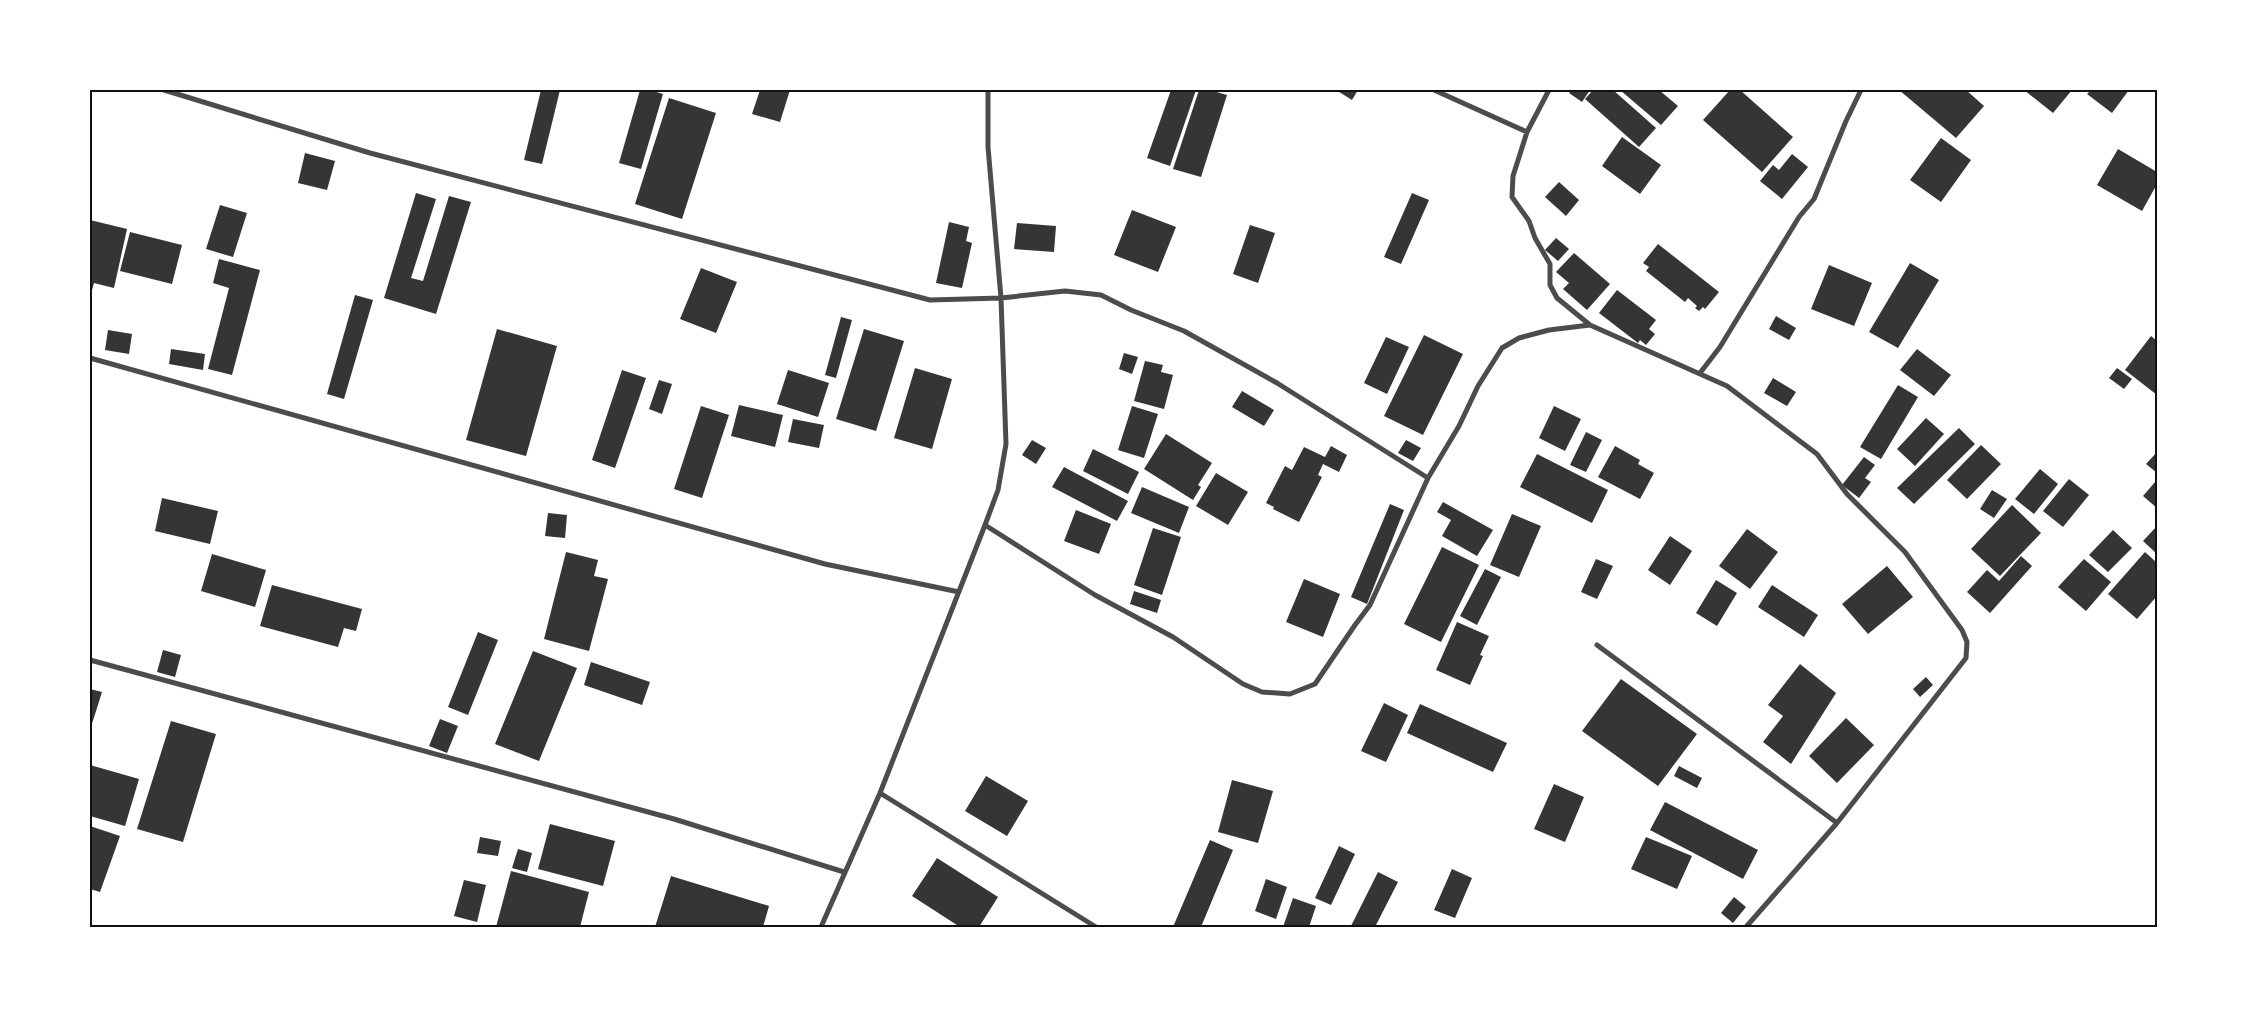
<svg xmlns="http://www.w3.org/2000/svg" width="2247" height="1017" font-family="Poppins,sans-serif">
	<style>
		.building { fill: #353535 }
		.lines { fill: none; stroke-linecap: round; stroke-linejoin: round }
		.minor { stroke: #4c4c4c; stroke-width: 5 }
		.neatline { fill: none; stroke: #111; stroke-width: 2 }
	</style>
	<rect width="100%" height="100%" fill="#fff"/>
	<path class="building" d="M 541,90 L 560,90 L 542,164 L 524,160 Z
		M 640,90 L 650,90 L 663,94 L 641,169 L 619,163 Z
		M 760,90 L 790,90 L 780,122 L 752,114 Z
		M 1171,90 L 1196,90 L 1170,166 L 1147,158 Z
		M 1199,90 L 1210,90 L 1227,95 L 1201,177 L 1173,169 Z
		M 1336,90 L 1358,90 L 1352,100 Z
		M 1572,90 L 1590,90 L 1582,102 L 1569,93 Z
		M 1593,90 L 1613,90 L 1656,128 L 1639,147 L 1585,99 Z
		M 1620,90 L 1659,90 L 1678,106 L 1661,125 Z
		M 1730,90 L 1740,90 L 1793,137 L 1762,172 L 1703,120 Z
		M 1899,90 L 1966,90 L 1984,106 L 1956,138 Z
		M 2024,90 L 2072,90 L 2053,113 Z
		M 2091,90 L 2129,90 L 2112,113 L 2087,94 Z
		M 669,98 L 716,113 L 682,219 L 635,204 Z
		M 1622,137 L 1661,165 L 1640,194 L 1602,166 Z
		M 1941,138 L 1971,160 L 1941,202 L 1910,180 Z
		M 2118,149 L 2157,172 L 2157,184 L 2142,211 L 2097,185 Z
		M 305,153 L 335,161 L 327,190 L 298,183 Z
		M 1792,154 L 1808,167 L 1782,199 L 1760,181 L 1773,165 L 1779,170 Z
		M 1559,182 L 1579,200 L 1566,216 L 1545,197 Z
		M 416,193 L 436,199 L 411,278 L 423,281 L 449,196 L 471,202 L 436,314 L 384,298 Z
		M 1412,193 L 1429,200 L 1401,264 L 1384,257 Z
		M 220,205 L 247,213 L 233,257 L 206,249 Z
		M 1132,210 L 1176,227 L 1158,272 L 1114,255 Z
		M 90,220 L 127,229 L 114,288 L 94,283 L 92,290 L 90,290 Z
		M 949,222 L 969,227 L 966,241 L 972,243 L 962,288 L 936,283 Z
		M 1017,223 L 1056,226 L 1054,252 L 1014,249 Z
		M 1250,225 L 1275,233 L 1258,283 L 1233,274 Z
		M 130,232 L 182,245 L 172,284 L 120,271 Z
		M 1556,238 L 1569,249 L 1558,261 L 1545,250 Z
		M 1658,244 L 1719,292 L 1705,309 L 1703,307 L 1699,311 L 1695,308 L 1697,306 L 1688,298 L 1685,302 L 1646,271 L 1649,267 L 1643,263 Z
		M 1574,253 L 1610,284 L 1587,310 L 1563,289 L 1569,283 L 1556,272 Z
		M 219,259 L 260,270 L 232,375 L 208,369 L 229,288 L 213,283 Z
		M 1910,263 L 1939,280 L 1898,348 L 1869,332 Z
		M 1829,265 L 1872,283 L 1854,326 L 1811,309 Z
		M 701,268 L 737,282 L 716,333 L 680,319 Z
		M 1617,290 L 1656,320 L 1649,329 L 1655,334 L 1646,345 L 1640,340 L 1638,343 L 1599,313 Z
		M 355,295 L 373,300 L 344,399 L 327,394 Z
		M 1776,316 L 1796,328 L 1789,340 L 1769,329 Z
		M 841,317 L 852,320 L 836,378 L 825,375 Z
		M 497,329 L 557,346 L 526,456 L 466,440 Z
		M 864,329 L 904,341 L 876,431 L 836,419 Z
		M 108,330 L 132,334 L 129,354 L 105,350 Z
		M 1424,335 L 1463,354 L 1423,435 L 1384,416 Z
		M 2151,336 L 2157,341 L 2157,395 L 2125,370 Z
		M 1386,337 L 1409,347 L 1387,394 L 1364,383 Z
		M 171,349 L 205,354 L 203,370 L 169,364 Z
		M 1917,349 L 1951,375 L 1934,396 L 1900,370 Z
		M 1124,353 L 1138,357 L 1132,374 L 1119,369 Z
		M 1145,361 L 1163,365 L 1161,372 L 1173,375 L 1164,409 L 1134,401 Z
		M 915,368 L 952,379 L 932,449 L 894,438 Z
		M 2117,368 L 2132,379 L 2124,389 L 2109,378 Z
		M 622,370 L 646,378 L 615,468 L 592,460 Z
		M 788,370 L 829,383 L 818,417 L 777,404 Z
		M 1773,378 L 1796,392 L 1787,406 L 1764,393 Z
		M 659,380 L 672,384 L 662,414 L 649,409 Z
		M 1898,385 L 1918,397 L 1881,459 L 1860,447 Z
		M 1242,391 L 1274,410 L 1264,426 L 1232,407 Z
		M 739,405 L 783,415 L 775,447 L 731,436 Z
		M 701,406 L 729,415 L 702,498 L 674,489 Z
		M 1132,406 L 1158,414 L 1144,458 L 1118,450 Z
		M 1554,406 L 1581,419 L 1565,451 L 1539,438 Z
		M 1926,418 L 1944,434 L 1915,466 L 1897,449 Z
		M 793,419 L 824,425 L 819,448 L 788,442 Z
		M 1959,428 L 1975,444 L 1914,504 L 1897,488 Z
		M 1586,432 L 1602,440 L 1586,472 L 1570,465 Z
		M 1166,434 L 1212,463 L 1198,485 L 1201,487 L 1193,500 L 1144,469 Z
		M 1032,440 L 1046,448 L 1036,464 L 1022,455 Z
		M 1406,440 L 1421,448 L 1413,461 L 1398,453 Z
		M 1981,445 L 2001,464 L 1967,499 L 1947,480 Z
		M 1331,446 L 1347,455 L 1339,472 L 1323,464 L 1318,475 L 1322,477 L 1299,522 L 1273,509 L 1274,507 L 1266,503 L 1285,466 L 1292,470 L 1304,447 L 1325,457 Z
		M 1615,446 L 1640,460 L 1638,464 L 1654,473 L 1640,499 L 1598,477 Z
		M 1093,449 L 1139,472 L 1128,494 L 1083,471 Z
		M 2157,452 L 2157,473 L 2146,464 Z
		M 1537,454 L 1608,490 L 1592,523 L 1520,487 Z
		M 1864,457 L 1875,465 L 1865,478 L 1871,482 L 1859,498 L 1842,485 Z
		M 1064,467 L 1128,501 L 1117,521 L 1052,487 Z
		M 2040,469 L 2058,484 L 2034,514 L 2015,499 Z
		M 1216,473 L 1248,492 L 1228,525 L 1196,506 Z
		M 2069,479 L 2089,495 L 2063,527 L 2043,511 Z
		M 2155,482 L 2157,483 L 2157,508 L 2143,496 Z
		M 1142,487 L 1189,507 L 1179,533 L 1131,513 Z
		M 1992,490 L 2007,499 L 1994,518 L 1980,509 Z
		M 162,498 L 218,511 L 210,544 L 155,531 Z
		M 1443,502 L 1493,530 L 1477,556 L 1442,536 L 1451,520 L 1437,512 Z
		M 1390,504 L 1404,510 L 1367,604 L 1351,597 Z
		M 2012,505 L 2041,533 L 2000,576 L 1971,549 Z
		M 1076,510 L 1111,524 L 1099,554 L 1064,541 Z
		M 548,513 L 567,515 L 565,538 L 545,536 Z
		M 1512,514 L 1541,526 L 1519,577 L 1490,565 Z
		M 2157,526 L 2157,554 L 2143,541 Z
		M 1153,528 L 1181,537 L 1162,595 L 1134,585 Z
		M 1747,529 L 1778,552 L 1750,589 L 1719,566 Z
		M 2113,530 L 2132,548 L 2108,572 L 2089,555 Z
		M 1670,536 L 1692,551 L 1670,585 L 1648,570 Z
		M 1442,547 L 1479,565 L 1441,642 L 1404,624 Z
		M 566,552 L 598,560 L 594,576 L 608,579 L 589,651 L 544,639 Z
		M 2145,552 L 2157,563 L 2157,596 L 2137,619 L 2108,594 Z
		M 212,554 L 266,570 L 255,607 L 201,591 Z
		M 2021,556 L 2032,566 L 1990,613 L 1967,592 L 1987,570 L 1999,581 Z
		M 1596,559 L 1613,566 L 1597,599 L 1581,592 Z
		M 2084,559 L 2111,582 L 2086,611 L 2058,587 Z
		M 1887,566 L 1913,597 L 1868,634 L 1842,604 Z
		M 1485,569 L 1501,577 L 1477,625 L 1460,616 Z
		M 1304,579 L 1340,594 L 1323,637 L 1286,622 Z
		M 1716,580 L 1737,593 L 1717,626 L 1696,613 Z
		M 272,585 L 362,609 L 356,631 L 344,628 L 338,647 L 260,626 Z
		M 1772,585 L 1818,615 L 1804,637 L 1758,607 Z
		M 1134,591 L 1161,600 L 1157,613 L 1130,604 Z
		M 1457,622 L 1489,636 L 1480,655 L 1483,656 L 1470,685 L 1436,670 Z
		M 478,632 L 498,640 L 468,715 L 448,707 Z
		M 163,650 L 181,655 L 175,677 L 157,672 Z
		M 533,651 L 577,668 L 539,761 L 495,744 Z
		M 591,662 L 650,682 L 642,705 L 584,685 Z
		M 1800,664 L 1836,693 L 1791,764 L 1763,742 L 1783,716 L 1768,705 Z
		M 1926,677 L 1933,685 L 1920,697 L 1913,689 Z
		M 1621,679 L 1697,734 L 1658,786 L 1582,731 Z
		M 90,689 L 102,692 L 90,730 Z
		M 1384,703 L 1408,715 L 1386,762 L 1361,751 Z
		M 1420,704 L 1507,743 L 1493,772 L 1407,733 Z
		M 1846,718 L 1874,745 L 1837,783 L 1809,756 Z
		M 440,719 L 458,726 L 447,753 L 429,746 Z
		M 171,721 L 216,734 L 183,842 L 137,829 Z
		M 90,765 L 139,779 L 125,826 L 90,816 Z
		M 1679,766 L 1702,778 L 1697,788 L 1674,776 Z
		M 986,776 L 1028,801 L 1007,836 L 965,811 Z
		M 1232,780 L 1273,791 L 1258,843 L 1218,832 Z
		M 1554,784 L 1584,797 L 1565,842 L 1534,829 Z
		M 1665,802 L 1758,850 L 1743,879 L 1650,830 Z
		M 550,824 L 615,841 L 603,886 L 538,869 Z
		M 90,826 L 120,836 L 100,892 L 90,889 Z
		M 480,837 L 501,841 L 498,856 L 477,853 Z
		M 1646,837 L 1692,856 L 1677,889 L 1631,869 Z
		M 1210,840 L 1233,850 L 1201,927 L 1173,927 Z
		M 1339,846 L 1355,854 L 1331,905 L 1315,898 Z
		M 518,849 L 532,853 L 527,872 L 512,868 Z
		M 937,858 L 998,897 L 979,927 L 960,927 L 912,896 Z
		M 1452,869 L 1472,878 L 1455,918 L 1434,910 Z
		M 511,871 L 589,892 L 580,927 L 496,927 Z
		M 1378,872 L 1398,882 L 1375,927 L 1354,927 L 1351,926 Z
		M 671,876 L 769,906 L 763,927 L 655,927 Z
		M 1266,879 L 1287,887 L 1276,919 L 1255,911 Z
		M 464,880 L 486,885 L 477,922 L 454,916 Z
		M 1734,897 L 1746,907 L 1733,923 L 1721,913 Z
		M 1293,898 L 1316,906 L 1309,927 L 1283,927 Z"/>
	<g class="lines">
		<path class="minor" d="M 164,90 L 370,153 L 930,300 L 1001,298 L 1065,291 L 1101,295 L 1131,310 L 1184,331 L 1277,383 L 1428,478
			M 1434,90 L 1527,132
			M 1549,90 L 1527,132 L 1513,176 L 1512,197 L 1529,221 L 1535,238 L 1550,264 L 1550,285 L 1557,298 L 1590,325
			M 90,358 L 825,564 L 959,592
			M 1700,373 L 1720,347 L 1799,217 L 1814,199 L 1846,121 L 1861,90
			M 985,525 L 1095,595 L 1173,637 L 1243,684 L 1262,692 L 1290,694 L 1315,684 L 1355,625 L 1370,605 L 1428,478 L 1459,426 L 1478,386 L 1502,348 L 1519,338 L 1549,330 L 1590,325 L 1727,386 L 1817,454 L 1847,494 L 1905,552 L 1962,630 L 1967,642 L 1966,658 L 1837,823 L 1746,927
			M 1597,645 L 1837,823
			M 90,660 L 674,819 L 844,872
			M 880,793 L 1096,927
			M 821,927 L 880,793 L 985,525 L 998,490 L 1006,444 L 1001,298 L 988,147 L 988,90"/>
	</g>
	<rect width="2247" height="1017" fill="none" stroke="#ffffff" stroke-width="182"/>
	<rect x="91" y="91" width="2065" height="835" class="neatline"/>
</svg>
